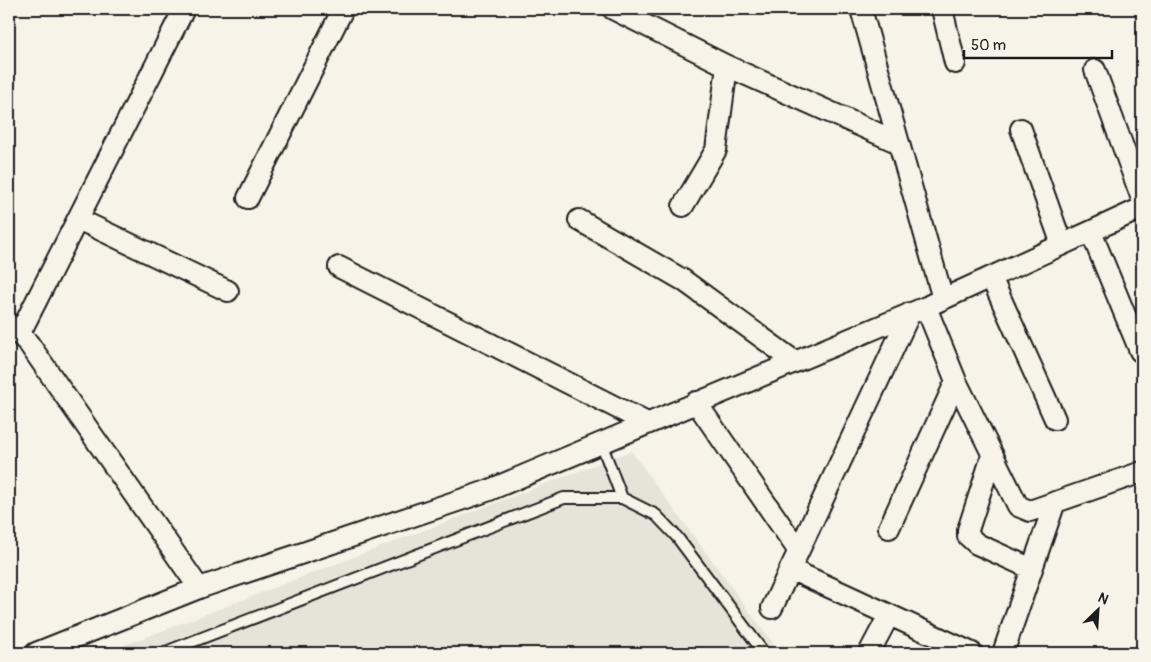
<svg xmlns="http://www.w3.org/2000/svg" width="1151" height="662" font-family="Pangolin,sans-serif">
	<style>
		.built { fill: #e6e3d9 }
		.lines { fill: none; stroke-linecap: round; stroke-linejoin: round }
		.lane-casing { stroke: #1c1c1c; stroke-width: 14 }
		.street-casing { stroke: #1c1c1c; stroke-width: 24 }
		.lane { stroke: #f7f3e8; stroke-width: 10 }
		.street { stroke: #f7f3e8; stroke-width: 20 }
	</style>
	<rect width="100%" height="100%" fill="#f7f3e8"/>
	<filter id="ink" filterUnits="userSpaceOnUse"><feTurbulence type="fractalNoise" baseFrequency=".02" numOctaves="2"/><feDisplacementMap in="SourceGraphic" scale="10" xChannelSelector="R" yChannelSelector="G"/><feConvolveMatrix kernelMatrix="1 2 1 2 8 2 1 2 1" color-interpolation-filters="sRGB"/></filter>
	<g filter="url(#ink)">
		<path class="built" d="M 631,451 L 780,653 L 104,653 Z"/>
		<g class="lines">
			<defs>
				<path id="lane" d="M 601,443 L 622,498
					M 163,653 L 564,498 L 622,498 L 656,515 L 677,537 L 764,653"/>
				<path id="street" d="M 613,9 L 727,66 L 899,143
					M 861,9 L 943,299
					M 942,9 L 955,63
					M 1095,70 L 1142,199
					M 1021,129 L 1062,245
					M 248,198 L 343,9
					M 683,206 L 716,150 L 727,66
					M 78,219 L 228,291
					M 579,220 L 683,280 L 794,361
					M 1091,232 L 1140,351
					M 339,267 L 647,423
					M 991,277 L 1055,419
					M 930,305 L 1142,208
					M 9,324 L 29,344 L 199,588
					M 20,333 L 184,9
					M 696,402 L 798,550
					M 992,456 L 968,530 L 968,536 L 977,544 L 1032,569
					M 889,528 L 956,381
					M 790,569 L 972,653
					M 772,608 L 910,313
					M 36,653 L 199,588 L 487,491 L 926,307 L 956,381 L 1018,506 L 1030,511 L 1142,472
					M 869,653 L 889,615
					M 1003,653 L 1055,502"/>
			</defs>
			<use href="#lane" class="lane-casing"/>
			<use href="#street" class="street-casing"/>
			<use href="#lane" class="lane"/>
			<use href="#street" class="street"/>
		</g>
	</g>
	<rect width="1151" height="662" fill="none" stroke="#f7f3e8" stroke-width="30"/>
	<rect x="15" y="15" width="1121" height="632" fill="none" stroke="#1c1c1c" stroke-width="2" filter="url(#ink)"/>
	<g transform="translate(1098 610) rotate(25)" stroke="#f7f3e8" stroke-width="4" paint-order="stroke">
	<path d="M0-4L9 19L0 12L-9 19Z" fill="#1c1c1c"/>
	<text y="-8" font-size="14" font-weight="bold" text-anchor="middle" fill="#1c1c1c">N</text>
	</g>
	<path d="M964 50v8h148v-8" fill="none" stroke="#1c1c1c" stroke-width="2.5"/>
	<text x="971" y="50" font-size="15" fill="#1c1c1c" stroke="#f7f3e8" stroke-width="4" paint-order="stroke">50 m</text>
</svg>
